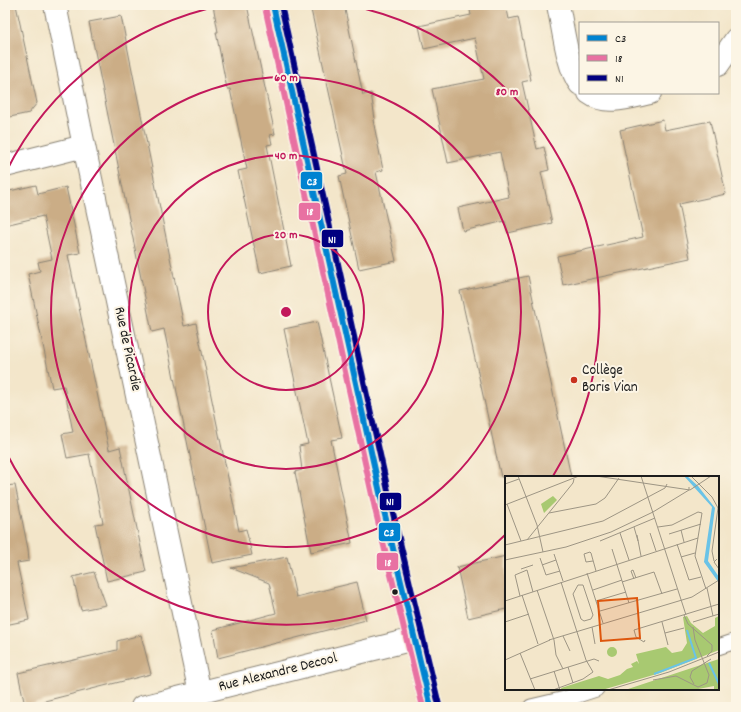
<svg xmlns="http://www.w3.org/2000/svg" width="741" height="712" font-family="Dekko,sans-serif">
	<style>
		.building { fill: #cbad86 }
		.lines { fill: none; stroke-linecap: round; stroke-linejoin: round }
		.service-casing { stroke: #888173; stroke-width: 17 }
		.minor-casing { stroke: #888173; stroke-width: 24 }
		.tertiary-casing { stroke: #888173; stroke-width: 24 }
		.service { stroke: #fff; stroke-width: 15 }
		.minor { stroke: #fff; stroke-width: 22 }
		.tertiary { stroke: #fff; stroke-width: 22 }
		.bus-1-casing { stroke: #fcf5e5; stroke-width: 9 }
		.bus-2-casing { stroke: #fcf5e5; stroke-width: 9 }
		.bus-3-casing { stroke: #fcf5e5; stroke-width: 9 }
		.bus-1 { stroke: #0083d1; stroke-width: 6 }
		.bus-2 { stroke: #e871a2; stroke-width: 6 }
		.bus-3 { stroke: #010080; stroke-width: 6 }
		.ring { fill: none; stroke: #c2185b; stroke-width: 2 }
		.poi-dot { fill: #c8321e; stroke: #fcf5e5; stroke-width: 1.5 }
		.bus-dot { fill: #1c1c1c; stroke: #fcf5e5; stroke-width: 1.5 }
		.labels { text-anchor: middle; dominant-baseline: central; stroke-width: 4; stroke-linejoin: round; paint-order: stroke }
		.street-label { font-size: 15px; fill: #1c1c1c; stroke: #fcf5e5 }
		.poi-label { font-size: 15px; fill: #1c1c1c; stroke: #fcf5e5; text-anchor: start }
		.inset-river { fill: none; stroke: #6ac3e7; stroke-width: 2 }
		.inset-road { fill: none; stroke: #9d9584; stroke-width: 1 }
		.view { fill: #de560d; fill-opacity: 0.15; stroke: #de560d; stroke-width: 2 }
		.inset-edge { fill: none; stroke: #1c1c1c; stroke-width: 2 }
		.centre { fill: #c2185b; stroke: #fcf5e5; stroke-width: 2 }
		.ring-label { font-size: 12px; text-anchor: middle; font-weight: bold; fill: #c2185b; stroke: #fcf5e5; stroke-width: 4; stroke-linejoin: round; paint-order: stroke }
		.line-badge { stroke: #fcf5e5; stroke-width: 1.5 }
		.badge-label { font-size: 11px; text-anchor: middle; font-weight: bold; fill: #fff }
	</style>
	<rect width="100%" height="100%" fill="#fcf5e5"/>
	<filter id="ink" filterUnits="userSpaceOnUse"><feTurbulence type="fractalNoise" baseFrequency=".025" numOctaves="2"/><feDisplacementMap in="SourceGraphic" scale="8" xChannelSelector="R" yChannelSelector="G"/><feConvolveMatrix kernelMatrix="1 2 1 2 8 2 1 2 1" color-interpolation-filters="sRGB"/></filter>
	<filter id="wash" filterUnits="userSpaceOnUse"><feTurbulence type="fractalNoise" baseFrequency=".012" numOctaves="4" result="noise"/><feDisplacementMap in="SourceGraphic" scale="16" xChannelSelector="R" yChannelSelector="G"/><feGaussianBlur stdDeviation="0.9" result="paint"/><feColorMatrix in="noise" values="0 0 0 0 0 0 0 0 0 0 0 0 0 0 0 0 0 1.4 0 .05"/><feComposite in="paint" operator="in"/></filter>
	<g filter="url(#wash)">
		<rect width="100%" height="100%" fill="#f3e6ca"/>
		<g id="blocks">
			<path class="building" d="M 5,5 L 16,5 L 37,103 L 29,113 L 5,118 Z
				M 213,5 L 247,5 L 275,134 L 270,135 L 272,144 L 267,145 L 291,266 L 260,273 L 238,171 L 247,169 L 230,89 L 227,89 L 216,32 L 218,32 Z
				M 310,5 L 344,5 L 363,95 L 371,93 L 375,119 L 373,120 L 383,170 L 376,172 L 396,261 L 359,269 L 339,176 L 347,174 Z
				M 469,5 L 506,5 L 509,19 L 518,17 L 531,80 L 522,82 L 537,149 L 544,147 L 549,170 L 541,172 L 552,223 L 508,233 L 505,221 L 463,231 L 458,208 L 509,197 L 500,152 L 448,163 L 441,130 L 432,89 L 484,79 L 475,38 L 424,49 L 419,26 L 471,15 Z
				M 121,16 L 184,326 L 196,323 L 239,531 L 246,529 L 252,555 L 212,563 L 164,329 L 152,332 L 89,22 Z
				M 663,120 L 665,130 L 710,121 L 726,194 L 679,204 L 690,258 L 563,285 L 557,256 L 643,237 L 620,130 Z
				M 36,185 L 38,194 L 66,187 L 80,253 L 68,255 L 109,450 L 120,447 L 146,572 L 107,581 L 95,524 L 103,523 L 89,454 L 67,458 L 62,434 L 73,432 L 64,386 L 52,388 L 28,274 L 40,271 L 38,262 L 52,259 L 43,216 L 5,225 L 5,192 Z
				M 528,276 L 571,477 L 501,477 L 460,291 Z
				M 317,322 L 342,438 L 331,440 L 352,543 L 311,552 L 295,472 L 302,470 L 299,446 L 308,444 L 284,329 Z
				M 15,485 L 28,549 L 29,561 L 17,563 L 29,620 L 5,625 L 5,486 Z
				M 506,556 L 506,609 L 468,618 L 457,567 Z
				M 287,557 L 296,597 L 357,582 L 366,620 L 218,658 L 213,630 L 276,613 L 269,583 L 231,568 Z
				M 94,572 L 106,605 L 81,610 L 73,577 Z
				M 141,635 L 151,674 L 25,706 L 18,673 L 117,650 L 117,641 Z"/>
		</g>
	</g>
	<g filter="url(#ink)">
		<use href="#blocks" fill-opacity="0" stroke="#888173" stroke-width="1"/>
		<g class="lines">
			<defs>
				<path id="service" d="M 718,647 L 736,641
					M 531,707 L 565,699 L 596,689"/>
				<path id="minor" d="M 55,5 L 84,146 L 200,693
					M 558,5 C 563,27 567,67 580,84
					M 718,65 L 736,39
					M 589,93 C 606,106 631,97 650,93
					M 5,166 L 84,146
					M 142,707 L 414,639"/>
				<path id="tertiary" d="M 273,5 L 384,511 L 431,707"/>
			</defs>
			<use href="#service" class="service-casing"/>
			<use href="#minor" class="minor-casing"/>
			<use href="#tertiary" class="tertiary-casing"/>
			<use href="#service" class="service"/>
			<use href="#minor" class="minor"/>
			<use href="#tertiary" class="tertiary"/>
			<defs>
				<path id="bus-1" d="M 273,5 L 384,511 L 431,707"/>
				<path id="bus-2" d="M 265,7 L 376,513 L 423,707"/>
				<path id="bus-3" d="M 281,5 L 392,509 L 439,705"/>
			</defs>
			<use href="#bus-1" class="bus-1-casing"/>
			<use href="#bus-2" class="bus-2-casing"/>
			<use href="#bus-3" class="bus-3-casing"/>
			<use href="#bus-1" class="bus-1"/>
			<use href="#bus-2" class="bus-2"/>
			<use href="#bus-3" class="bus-3"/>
		</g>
	</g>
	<g class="ring">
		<circle cx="286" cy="312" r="78"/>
		<circle cx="286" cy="312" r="157"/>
		<circle cx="286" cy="312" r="235"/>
		<path d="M505 535A313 313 0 0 1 6 452M6 172A313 313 0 0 1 224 5M348 5A313 313 0 0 1 553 476"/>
	</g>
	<circle class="poi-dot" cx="574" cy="380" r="4"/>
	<circle class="bus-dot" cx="395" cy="592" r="3.5"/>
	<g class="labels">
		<g class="street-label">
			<text transform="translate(127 349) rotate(78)">Rue de Picardie</text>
			<text transform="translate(278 673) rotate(-14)">Rue Alexandre Decool</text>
		</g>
		<g class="poi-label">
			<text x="582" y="371">Collège<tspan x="582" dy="17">Boris Vian</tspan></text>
		</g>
	</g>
	<g transform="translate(505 476)">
		<rect width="214" height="214" fill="#f3e6ca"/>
		<path d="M 48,20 L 52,24 L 39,37 L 36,28 ZM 182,140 L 186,147 L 198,157 L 210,150 L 210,142 L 214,140 L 214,174 L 155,197 L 97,214 L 57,214 L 56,212 L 94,200 L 103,203 L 115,199 L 122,193 L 128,191 L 126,188 L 132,185 L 134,188 L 131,178 L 161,171 L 167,177 L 177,175 L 182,167 L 178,141 ZM102 176a5 5 0 1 1 10 0a5 5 0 1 1-10 0ZM 214,183 L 214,214 L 209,214 L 209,210 L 188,214 L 120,214 Z" fill="#a8c971"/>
		<path d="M 179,0 L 182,0 L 193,10 L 210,32 L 203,85 L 214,101 L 214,107 L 199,86 L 207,31 Z" fill="#6ac3e7"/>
		<path class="inset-river" d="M 204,187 L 214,208M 149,198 L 191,182 L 182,154"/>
		<path class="inset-road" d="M 13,0 L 32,49 L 38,76M 91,0 L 185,14 L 206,0M 136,0 L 181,139M 186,0 L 207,21 L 213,32 L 207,75 L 209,85M 0,8 L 14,3M 2,28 L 16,65M 0,29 L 74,0M 44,37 L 91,28 L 100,22 L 114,2M 129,51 L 133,65M 153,51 L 167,49 L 193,36 L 197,37 L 190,80 L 201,113M 176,54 L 179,66M 115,57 L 124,84M 145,57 L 151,75M 164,58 L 196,48M 132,59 L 136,80M 22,64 L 68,7 L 69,3M 95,65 L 150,42M 172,68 L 184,104 L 196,101M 0,69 L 98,45 L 160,12 L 162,8M 107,73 L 124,127M 49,78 L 58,105M 176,81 L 190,77M 35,82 L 41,99 L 55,95M 212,83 L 209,86 L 214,93M 0,84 L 61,71 L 106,56 L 148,36 L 184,14 L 184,11M 88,85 L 81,86 L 79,78 L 85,76 L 86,77 L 91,95M 37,89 L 51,84M 16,93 L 28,89M 82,97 L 98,147M 129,103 L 126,95 L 128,94 L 131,102M 117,106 L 149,96 L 157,118M 73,109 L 78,109 L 88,139 L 86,143 L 79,145 L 76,143 L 68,118 ZM 202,112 L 208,140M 32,114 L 49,164 L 51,179 L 58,193M 88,114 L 117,104M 17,119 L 33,168M 15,120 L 10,99 L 22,94 L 28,116M 0,125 L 193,62M 91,125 L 121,116M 95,135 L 172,113M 179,139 L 183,148 L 207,169 L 207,175 L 202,180M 0,146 L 24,138M 157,146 L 163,169M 188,146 L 214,138M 87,151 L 90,168M 160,157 L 179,152M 58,160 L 65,175M 44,164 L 187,121 L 214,104M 140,164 L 139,166 L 131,161 L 129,154 L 214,128M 15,177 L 30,214M 0,184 L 45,164M 63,191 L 68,207M 49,195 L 55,214M 25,203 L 89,183 L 94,185M 148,204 L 171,200 L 193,211 L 202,207 L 204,199 L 190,164 L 188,151M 189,208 L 185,201 L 187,195 L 206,183M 48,214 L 78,203 L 88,196 L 81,184 L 56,106M 103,214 L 164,196 L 214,176"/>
		<path class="view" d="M 132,122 L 135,162 L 96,165 L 93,125 Z"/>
		<rect width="214" height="214" class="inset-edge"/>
	</g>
	<circle cx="286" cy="312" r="6" class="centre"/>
	<g class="ring-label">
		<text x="286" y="81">60 m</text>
		<text x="507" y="95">80 m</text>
		<text x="286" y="159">40 m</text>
		<text x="286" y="238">20 m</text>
	</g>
	<g class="line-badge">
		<rect x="300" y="171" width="23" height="19" rx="4" fill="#0083d1"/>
		<rect x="298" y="202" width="23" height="19" rx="4" fill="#e871a2"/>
		<rect x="321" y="229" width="23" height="19" rx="4" fill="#010080"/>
		<rect x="379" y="492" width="23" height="19" rx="4" fill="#010080"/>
		<rect x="378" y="522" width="23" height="20" rx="4" fill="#0083d1"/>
		<rect x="376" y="552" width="23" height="19" rx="4" fill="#e871a2"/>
	</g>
	<g class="badge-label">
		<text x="312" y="185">C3</text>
		<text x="310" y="215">18</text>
		<text x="332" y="243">N1</text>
		<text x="390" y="505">N1</text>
		<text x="389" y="536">C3</text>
		<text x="388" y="566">18</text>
	</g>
	<rect width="741" height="712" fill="none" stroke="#fcf5e5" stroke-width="20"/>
	<rect x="579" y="22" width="140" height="72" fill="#fcf5e5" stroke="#a29e95"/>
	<rect x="587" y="35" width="20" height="6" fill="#0083d1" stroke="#a29e95"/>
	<text x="615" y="42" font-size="12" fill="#1c1c1c">C3</text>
	<rect x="587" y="55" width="20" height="6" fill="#e871a2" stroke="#a29e95"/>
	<text x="615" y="62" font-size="12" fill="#1c1c1c">18</text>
	<rect x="587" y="75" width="20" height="6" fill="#010080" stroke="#a29e95"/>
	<text x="615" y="82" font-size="12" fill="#1c1c1c">N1</text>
</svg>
